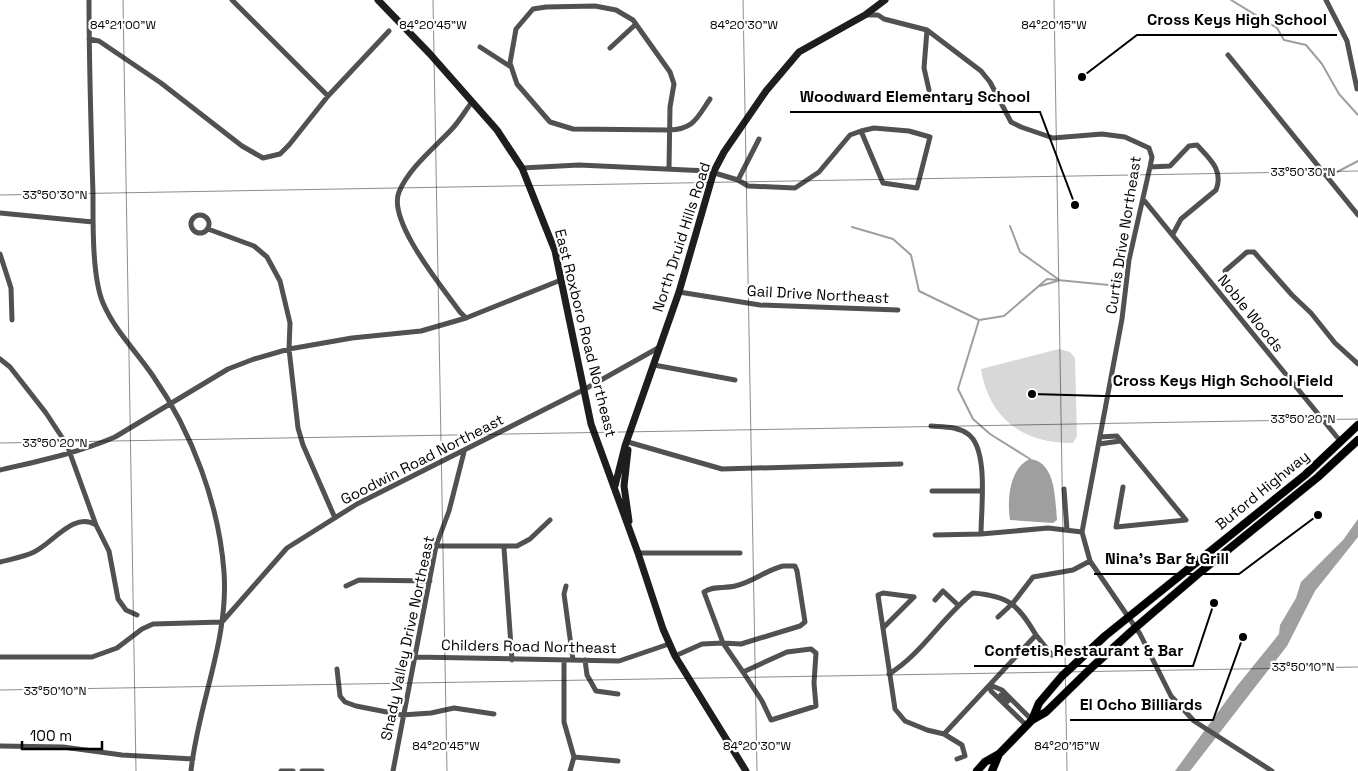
<svg xmlns="http://www.w3.org/2000/svg" width="1358" height="771" font-family="'Space Grotesk',sans-serif">
	<style>
		.green { fill: #d8d8d8 }
		.water { fill: #9f9f9f }
		.lines { fill: none; stroke-linecap: round; stroke-linejoin: round }
		.stream { stroke: #9f9f9f; stroke-width: 2 }
		.primary-casing { stroke: #dbdbdb; stroke-width: 9 }
		.minor { stroke: #515151; stroke-width: 5 }
		.secondary { stroke: #1e1e1e; stroke-width: 7 }
		.primary { stroke: #000; stroke-width: 8 }
		.ticks { fill: none; stroke: #000; stroke-width: 1; stroke-opacity: 0.45 }
		.labels { text-anchor: middle; dominant-baseline: central; stroke-width: 4.5; stroke-linejoin: round; paint-order: stroke }
		.street-label { font-size: 15px; fill: #000; stroke: #fff }
		.ticks-label { font-size: 12px; text-anchor: middle; fill: #000; stroke: #fff; stroke-width: 4.5; stroke-linejoin: round; paint-order: stroke }
		.leader { fill: none; stroke: #000; stroke-width: 2 }
		.callout-dot { fill: #000; stroke: #fff; stroke-width: 2 }
		.callout-label { font-size: 16px; text-anchor: middle; font-weight: bold; fill: #000; stroke: #fff; stroke-width: 4.5; stroke-linejoin: round; paint-order: stroke }
	</style>
	<rect width="100%" height="100%" fill="#fff"/>
	<path class="green" d="M 1059,349 L 1070,352 L 1075,358 L 1077,436 L 1073,443 C 1024,444 989,419 981,369 Z"/>
	<path class="water" d="M 1030,459 C 1056,462 1055,499 1057,520 L 1053,523 L 1010,520 C 1007,501 1009,468 1030,459 Z
		M 1358,519 L 1358,537 L 1315,591 L 1287,646 L 1190,771 L 1175,771 L 1237,686 L 1279,634 L 1280,625 L 1296,598 L 1301,582 L 1343,540 Z"/>
	<g class="lines">
		<path class="stream" d="M 1231,0 L 1277,28 L 1284,40 L 1306,45 L 1322,64 L 1339,94 L 1358,115
			M 1337,172 L 1358,161
			M 1010,226 L 1020,252 L 1058,279
			M 852,227 L 893,239 L 911,255 L 919,291 L 979,320
			M 1040,286 L 1057,281
			M 1030,459 L 990,434 L 973,419 L 958,389 L 979,320 L 1004,316 L 1047,279 L 1109,285"/>
		<defs>
			<path id="primary" d="M 1032,720 L 1039,703 L 1062,676 L 1105,636 L 1305,475 L 1358,425
				M 977,771 L 985,762 L 999,754 L 1032,720 L 1046,712 L 1090,669 L 1135,628 L 1198,574 L 1318,477 L 1358,440
				M 992,771 L 999,754"/>
		</defs>
		<use href="#primary" class="primary-casing"/>
		<path class="minor" d="M 89,0 C 89,65 91,129 93,194 C 93,223 92,277 103,303 C 115,331 136,351 153,376 C 192,432 219,504 224,572 C 229,640 198,704 191,771
			M 232,0 L 328,96
			M 1326,0 L 1347,41 L 1357,89
			M 865,15 L 878,15 L 884,19 L 927,30 L 981,71 L 990,82 L 1011,122 L 1021,127 L 1053,138 L 1102,134 L 1125,137 L 1149,148 L 1152,157 L 1150,167 L 1129,260 L 1122,319 L 1082,532 L 1090,561 L 1140,634 L 1171,696 L 1194,721 L 1272,771
			M 927,30 L 924,68 L 929,90
			M 89,39 L 99,41 L 161,83 L 242,146 L 263,158 L 280,154 L 289,145 L 328,96 L 389,31
			M 480,47 L 511,67
			M 610,48 L 636,24
			M 1228,55 L 1358,215
			M 874,128 L 909,131 L 930,137 L 917,188 L 883,183 L 861,131 Z
			M 1150,167 L 1170,166 L 1189,146 L 1197,145 C 1209,158 1224,170 1216,190 L 1181,219 L 1173,234
			M 522,168 L 579,165 L 708,171 L 738,180 L 748,186 L 795,188 L 819,172 L 850,135 L 861,131
			M 669,168 L 670,107 L 674,84 L 670,72 L 633,20 L 616,10 L 595,6 L 546,7 L 533,9 L 516,29 L 510,63 L 517,84 L 550,122 L 573,129 L 669,130 C 694,129 697,118 710,99
			M 738,180 L 759,139
			M 1143,199 L 1341,442
			M 0,213 L 93,222
			M191 224a9 9 0 1 1 18 0a9 9 0 1 1-18 0Z
			M 208,229 L 254,246 L 267,257 L 280,281 L 290,323 L 289,349 L 298,428 L 303,445 L 335,518
			M 0,254 L 11,288 L 12,320
			M 1225,271 L 1247,252 L 1254,252 L 1292,295 L 1311,313 L 1335,343 L 1358,364
			M 679,292 L 760,305 L 898,310
			M 466,318 L 460,312 C 443,288 387,221 399,192 C 409,168 434,148 451,130 C 459,122 465,111 472,102
			M 0,359 L 10,367 L 46,413 L 67,445 L 96,525 L 109,551 L 118,599 L 126,610 L 137,615
			M 654,365 L 735,380
			M 931,426 C 944,427 957,426 968,434 C 989,449 981,509 981,534 L 1048,528 L 1082,532
			M 1100,437 L 1117,436 L 1186,520 L 1116,527 L 1123,487
			M 628,442 L 722,469 L 901,464
			M 1099,444 L 1120,441
			M 0,470 C 39,461 78,453 115,437 L 228,369 L 254,359 L 289,349 L 352,338 L 421,331 L 466,318 L 561,280
			M 1064,489 L 1067,530
			M 932,491 L 981,491
			M 935,535 L 981,534
			M 436,546 L 517,546 L 530,539 L 550,520
			M 504,548 L 512,660
			M 638,553 L 740,553
			M 0,562 C 12,559 24,557 34,552 C 53,543 74,511 96,525
			M 783,566 L 795,566 L 797,571 L 805,622 L 800,626 L 741,644 L 723,643 L 704,592 C 713,585 725,589 735,586 C 753,582 766,570 783,566 Z
			M 346,586 L 359,580 L 430,581
			M 566,586 L 564,594 L 573,660
			M 935,600 L 943,591 L 958,605
			M 998,617 L 1013,603 L 1033,577 L 1073,570 L 1090,561
			M 883,628 L 914,597
			M 1036,635 L 1052,655
			M 811,649 L 816,653 L 814,683 L 816,706 L 771,720 L 762,701 L 743,672 L 787,652 Z
			M 675,656 L 702,644 L 723,643 L 743,672
			M 0,657 L 92,657 L 117,648 L 142,629 L 153,624 L 222,622 L 287,548 L 357,504 L 585,389 L 658,348
			M 415,657 L 619,661 L 669,644
			M 564,660 L 564,722 L 574,757 L 570,771
			M 585,660 L 587,675 L 596,691 L 618,694
			M 337,669 L 340,696 L 345,702 L 356,706 L 402,715 L 431,713 L 454,708 L 494,714
			M 889,674 C 922,654 942,617 973,593 C 1010,596 1018,605 1036,635 L 944,734 L 927,730 L 905,721 L 895,709 L 878,595 L 883,593 L 914,597
			M 990,685 L 1002,690 L 1032,720
			M 990,685 L 991,691 L 1026,725
			M 1001,695 L 1008,701
			M 944,734 L 962,745 L 965,756 L 957,759
			M 0,746 L 63,747 L 122,755 L 193,759
			M 574,757 L 618,761
			M 281,771 L 293,771
			M 302,771 L 322,771
			M 393,771 L 436,546 L 449,511 L 464,452"/>
		<path class="secondary" d="M 378,0 L 430,54 L 497,130 L 522,168 L 555,251 L 591,424 L 638,553 L 663,629 L 675,656 L 746,771
			M 628,450 L 624,486 L 629,521
			M 615,486 L 625,446 L 679,292 L 714,171 L 724,152 L 766,91 L 799,52 L 865,15 L 885,0"/>
		<use href="#primary" class="primary"/>
	</g>
	<path class="ticks" d="M 123,0 L 136,771M 433,0 L 447,771M 743,0 L 757,771M 1054,0 L 1067,771M 0,195 L 1358,171M 0,443 L 1358,419M 0,690 L 1358,667"/>
	<g class="labels">
		<g class="street-label">
			<text transform="translate(1123 235) rotate(-81)">Curtis Drive Northeast</text>
			<text transform="translate(681 237) rotate(-72)">North Druid Hills Road</text>
			<text transform="translate(818 294) rotate(3)">Gail Drive Northeast</text>
			<text transform="translate(1251 313) rotate(51)">Noble Woods</text>
			<text transform="translate(586 333) rotate(76)">East Roxboro Road Northeast</text>
			<text transform="translate(422 459) rotate(-27)">Goodwin Road Northeast</text>
			<text transform="translate(1262 490) rotate(-39)">Buford Highway</text>
			<text transform="translate(407 638) rotate(-78)">Shady Valley Drive Northeast</text>
			<text transform="translate(529 646) rotate(1)">Childers Road Northeast</text>
		</g>
	</g>
	<g class="ticks-label">
		<text x="123" y="29">84°21'00"W</text>
		<text x="433" y="29">84°20'45"W</text>
		<text x="744" y="29">84°20'30"W</text>
		<text x="1054" y="29">84°20'15"W</text>
		<text x="1303" y="176">33°50'30"N</text>
		<text x="55" y="199">33°50'30"N</text>
		<text x="1303" y="423">33°50'20"N</text>
		<text x="55" y="447">33°50'20"N</text>
		<text x="1303" y="671">33°50'10"N</text>
		<text x="55" y="695">33°50'10"N</text>
		<text x="446" y="750">84°20'45"W</text>
		<text x="757" y="750">84°20'30"W</text>
		<text x="1067" y="750">84°20'15"W</text>
	</g>
	<path class="leader" d="M1082 77L1137 35H1337M1075 205L1040 112H790M1032 394L1103 396H1343M1318 515L1239 574H1094M1214 603L1193 666H974M1243 637L1213 720H1070"/>
	<g class="callout-dot">
		<circle cx="1082" cy="77" r="5"/>
		<circle cx="1075" cy="205" r="5"/>
		<circle cx="1032" cy="394" r="5"/>
		<circle cx="1318" cy="515" r="5"/>
		<circle cx="1214" cy="603" r="5"/>
		<circle cx="1243" cy="637" r="5"/>
	</g>
	<g class="callout-label">
		<text x="1237" y="25">Cross Keys High School</text>
		<text x="915" y="102">Woodward Elementary School</text>
		<text x="1223" y="386">Cross Keys High School Field</text>
		<text x="1167" y="564">Nina’s Bar &amp; Grill</text>
		<text x="1084" y="656">Confetis Restaurant &amp; Bar</text>
		<text x="1141" y="710">El Ocho Billiards</text>
	</g>
	<path d="M22 741v8h80v-8" fill="none" stroke="#000000" stroke-width="2.5"/>
	<text x="30" y="741" font-size="15" fill="#000000" stroke="#ffffff" stroke-width="4" paint-order="stroke">100 m</text>
</svg>
